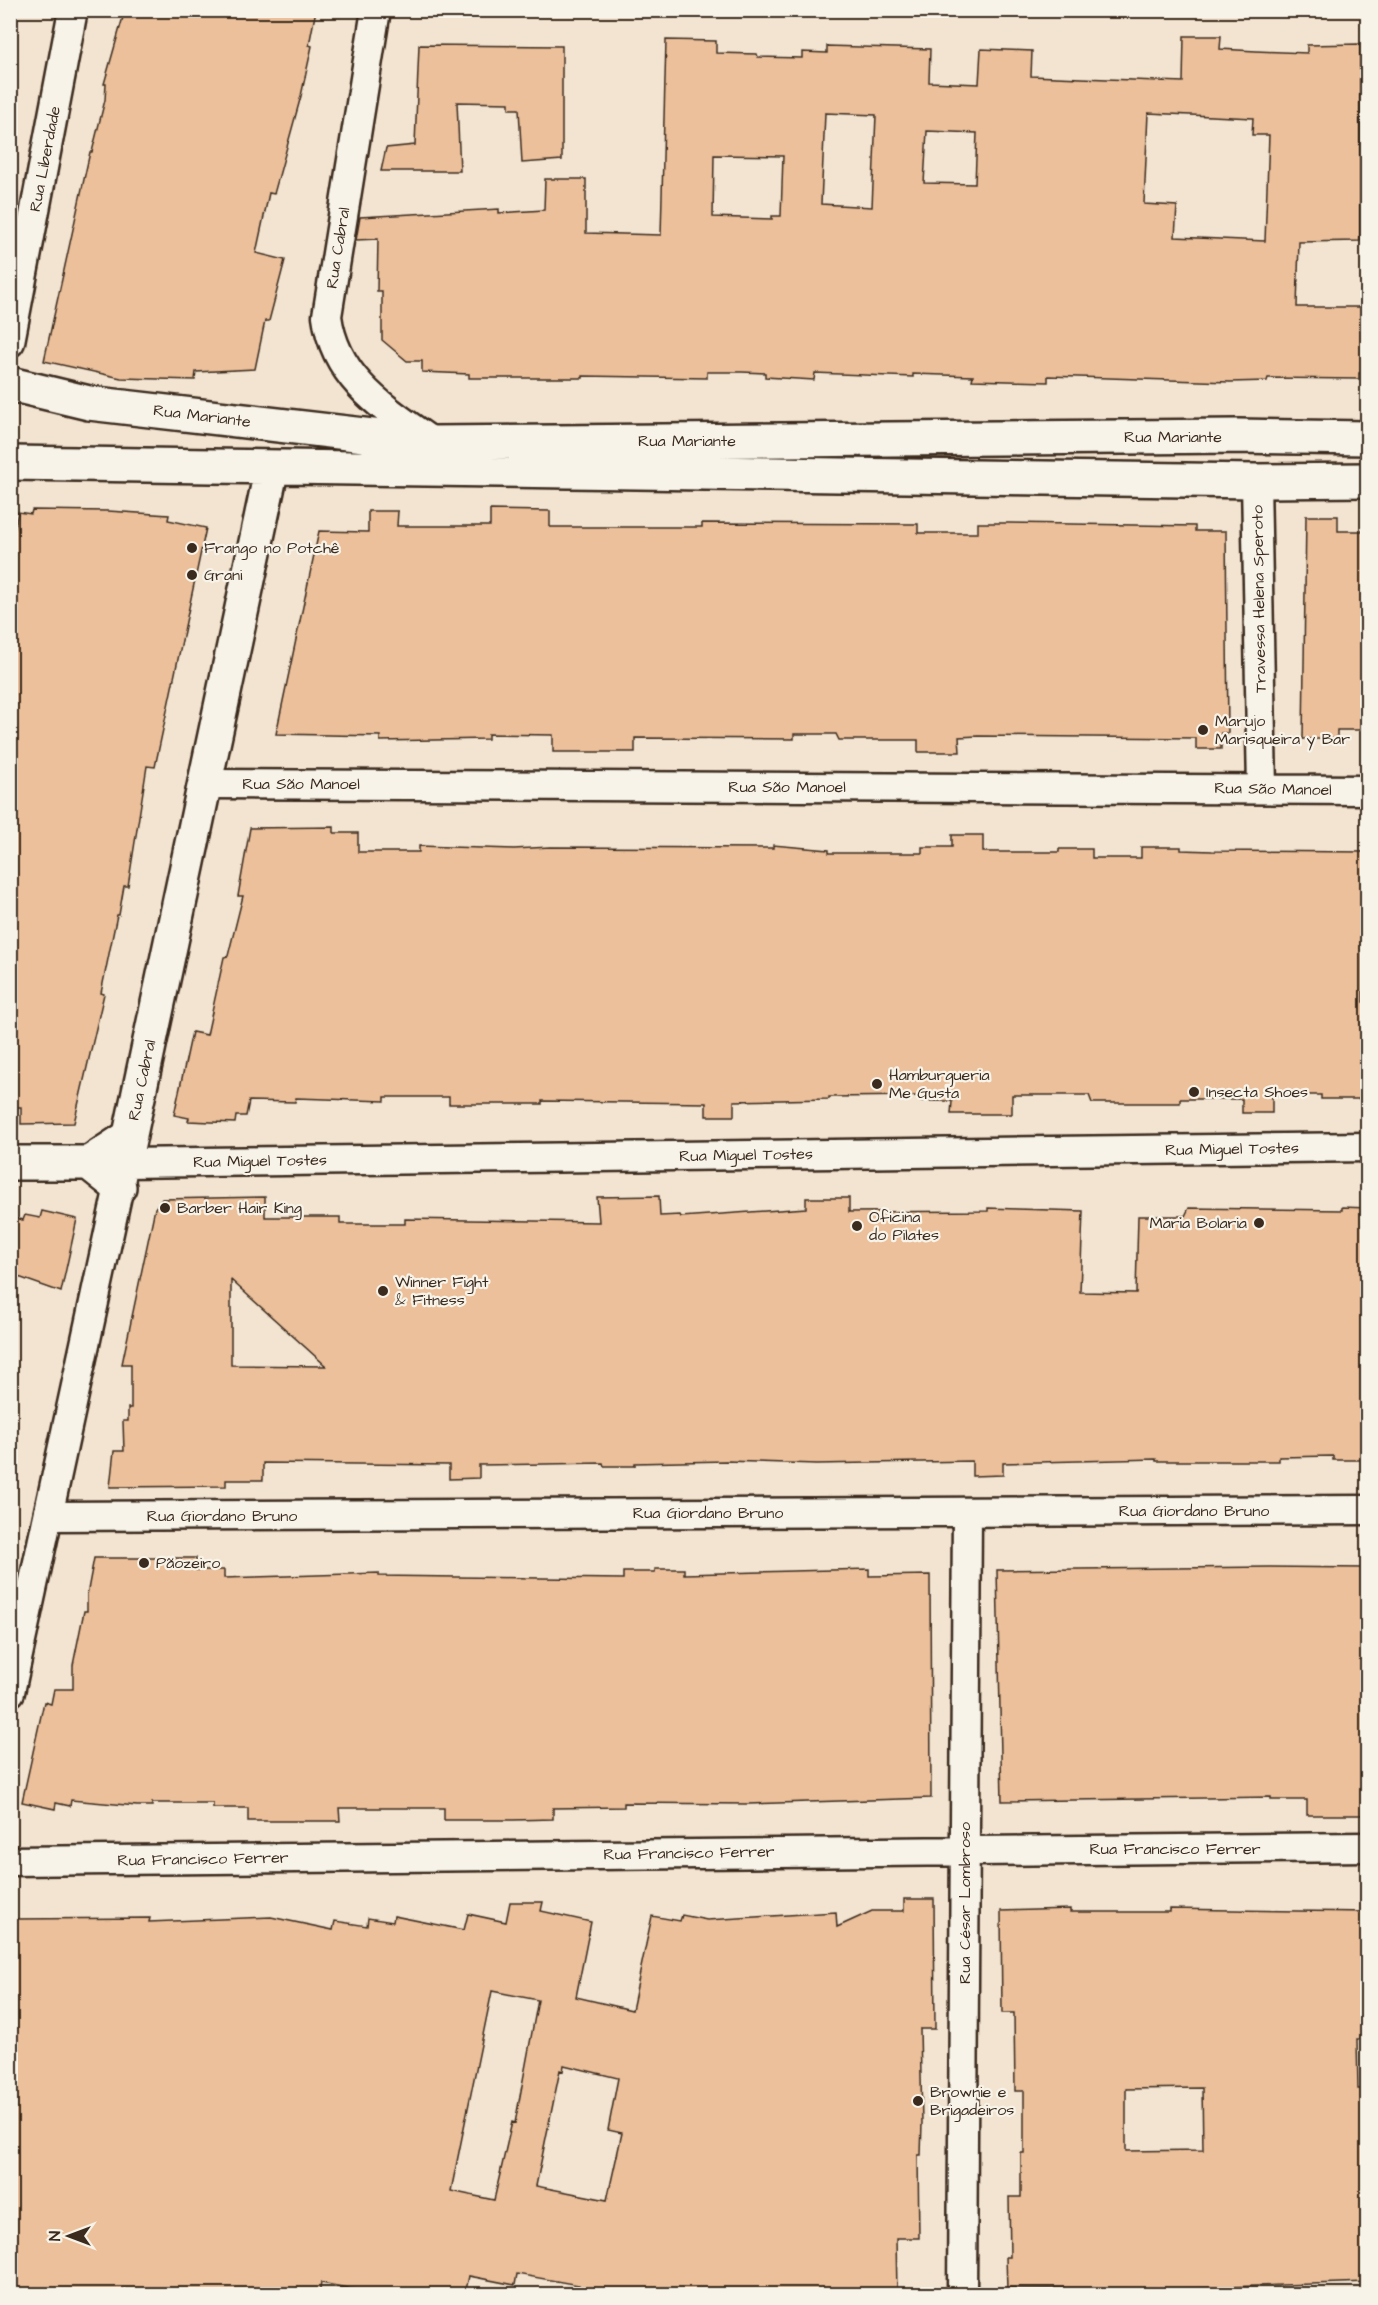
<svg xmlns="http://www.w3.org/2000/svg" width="1378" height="2305" font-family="'Architects Daughter',sans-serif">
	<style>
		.building { fill: #ebc09b; stroke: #3b2a1e; stroke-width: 1.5; fill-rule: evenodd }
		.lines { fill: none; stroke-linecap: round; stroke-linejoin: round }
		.street-casing { stroke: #3b2a1e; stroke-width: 33 }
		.secondary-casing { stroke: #3b2a1e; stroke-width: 38 }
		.street { stroke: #f7f3e8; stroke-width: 28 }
		.secondary { stroke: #f7f3e8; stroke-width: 33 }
		.poi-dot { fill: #3b2a1e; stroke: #f7f3e8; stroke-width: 2 }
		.labels { text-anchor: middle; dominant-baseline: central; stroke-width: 4.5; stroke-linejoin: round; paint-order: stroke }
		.street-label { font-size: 16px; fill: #3b2a1e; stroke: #f7f3e8 }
		.poi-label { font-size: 16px; fill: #3b2a1e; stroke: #f7f3e8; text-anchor: start }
	</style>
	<rect width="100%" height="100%" fill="#f3e4d1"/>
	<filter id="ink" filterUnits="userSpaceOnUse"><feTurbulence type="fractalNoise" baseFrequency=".0167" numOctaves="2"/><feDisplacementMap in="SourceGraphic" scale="12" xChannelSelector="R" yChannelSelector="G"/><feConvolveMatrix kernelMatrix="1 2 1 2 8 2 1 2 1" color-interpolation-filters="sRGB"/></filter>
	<g filter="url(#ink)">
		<path class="building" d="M 125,10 L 170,10 L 196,17 L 197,10 L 316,10 L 309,45 L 312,46 L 301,96 L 274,194 L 269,193 L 256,253 L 285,260 L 269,321 L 265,321 L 255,369 L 196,372 L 195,380 L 121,378 L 44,361 L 90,152 L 92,152 L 105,100 L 106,84 L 104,84 Z
			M 1184,36 L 1221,36 L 1220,49 L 1256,51 L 1307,53 L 1307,45 L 1360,44 L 1360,241 L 1299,242 L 1297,307 L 1368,307 L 1368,373 L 1359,373 L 1359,379 L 1268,378 L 1267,381 L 1230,382 L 1048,376 L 1048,382 L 972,380 L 973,376 L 913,374 L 913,377 L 815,373 L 814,380 L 765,377 L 765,373 L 742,372 L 707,372 L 707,378 L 583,376 L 583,378 L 469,378 L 469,374 L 422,372 L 422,361 L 407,361 L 382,340 L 382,291 L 377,291 L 378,239 L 356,240 L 360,217 L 499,209 L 499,213 L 544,210 L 545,179 L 586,179 L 586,233 L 661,235 L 666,40 L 716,41 L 716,53 L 757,54 L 758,57 L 802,58 L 802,52 L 827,53 L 827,46 L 930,49 L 929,82 L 979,84 L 981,49 L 1032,51 L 1031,76 L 1183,82 ZM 825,113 L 876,115 L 872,207 L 821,204 ZM 1148,113 L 1253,118 L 1252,135 L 1269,135 L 1265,241 L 1175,237 L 1177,206 L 1144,204 ZM 927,131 L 977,133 L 975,184 L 924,183 ZM 714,155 L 783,156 L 781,216 L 772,216 L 772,219 L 713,217 Z
			M 419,45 L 562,46 L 562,160 L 522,163 L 519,109 L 509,109 L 509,103 L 457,102 L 460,171 L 381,171 L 386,148 L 415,145 Z
			M 32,510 L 108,511 L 169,515 L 168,520 L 206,528 L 155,767 L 147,766 L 128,886 L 124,886 L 119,915 L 117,915 L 101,993 L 104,994 L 74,1123 L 21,1124 L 21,1107 L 10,1107 L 10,531 L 14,532 L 18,512 L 31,514 Z
			M 490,510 L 550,511 L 550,527 L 702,527 L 702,523 L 918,524 L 918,533 L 978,533 L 978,523 L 1010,523 L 1195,526 L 1195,531 L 1226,531 L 1228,733 L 1221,733 L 1221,749 L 1196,749 L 1196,738 L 978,736 L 959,737 L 960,752 L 918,752 L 918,740 L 839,740 L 836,734 L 794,734 L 794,739 L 635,738 L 635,752 L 553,752 L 553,735 L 488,734 L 488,739 L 380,741 L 380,736 L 276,734 L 319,531 L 368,532 L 368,511 L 398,511 L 397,526 L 490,526 Z
			M 1306,516 L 1338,516 L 1338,531 L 1368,531 L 1368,730 L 1337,730 L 1337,739 L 1303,739 Z
			M 334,827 L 334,833 L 358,833 L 358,852 L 419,852 L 419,846 L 514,849 L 550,847 L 773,848 L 773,845 L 829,850 L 829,853 L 922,853 L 922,847 L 952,847 L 952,835 L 983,835 L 983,852 L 1059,852 L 1059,849 L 1092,849 L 1092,858 L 1141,858 L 1141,847 L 1181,847 L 1181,850 L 1212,851 L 1368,852 L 1368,935 L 1363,935 L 1363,1002 L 1368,1002 L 1368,1099 L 1321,1099 L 1321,1095 L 1272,1095 L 1272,1113 L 1242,1113 L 1242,1099 L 1180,1099 L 1180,1103 L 1092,1103 L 1089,1095 L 1012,1095 L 1012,1114 L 951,1114 L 952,1101 L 921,1101 L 921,1096 L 829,1097 L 829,1099 L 734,1101 L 734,1116 L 706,1116 L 706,1103 L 542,1101 L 542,1104 L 449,1104 L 449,1097 L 385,1097 L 385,1101 L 296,1098 L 295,1102 L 249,1101 L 246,1116 L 236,1116 L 235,1123 L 188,1121 L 189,1118 L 174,1115 L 192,1032 L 207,1035 L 224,957 L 228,956 L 243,896 L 238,896 L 250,828 Z
			M 659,1196 L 660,1216 L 680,1215 L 681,1217 L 806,1208 L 806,1198 L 849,1198 L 849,1212 L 988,1211 L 988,1208 L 1083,1211 L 1080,1292 L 1136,1293 L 1138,1216 L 1185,1216 L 1189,1208 L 1342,1210 L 1342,1207 L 1368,1208 L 1368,1460 L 1333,1460 L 1333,1456 L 1279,1457 L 1279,1461 L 1156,1461 L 1156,1459 L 1003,1463 L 1003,1475 L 972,1476 L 972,1461 L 817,1464 L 726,1461 L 635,1463 L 635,1466 L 604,1466 L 603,1463 L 479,1465 L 479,1478 L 449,1479 L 449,1465 L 263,1463 L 263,1480 L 226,1480 L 226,1486 L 110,1487 L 114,1451 L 124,1451 L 123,1421 L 128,1421 L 128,1408 L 131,1408 L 131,1364 L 122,1364 L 155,1208 L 162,1199 L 265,1197 L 265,1217 L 340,1217 L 340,1224 L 405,1224 L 405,1219 L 599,1222 L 597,1197 ZM 231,1280 L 326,1366 L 231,1365 Z
			M 42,1211 L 77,1219 L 61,1292 L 10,1274 L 10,1217 L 23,1220 L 25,1215 L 40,1218 Z
			M 94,1558 L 196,1558 L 196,1570 L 224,1570 L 224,1578 L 379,1573 L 379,1576 L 623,1579 L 623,1572 L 655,1572 L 655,1569 L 684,1569 L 684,1574 L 869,1569 L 869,1576 L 930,1575 L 931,1798 L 749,1804 L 624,1803 L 624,1807 L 553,1808 L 553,1819 L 513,1820 L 444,1820 L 444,1808 L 339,1808 L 340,1821 L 248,1821 L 248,1808 L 213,1808 L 213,1803 L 152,1803 L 152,1806 L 137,1806 L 71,1800 L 70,1806 L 56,1803 L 55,1809 L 22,1802 L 44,1702 L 51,1704 L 54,1689 L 73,1689 L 73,1665 L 84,1611 L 87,1611 L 87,1595 Z
			M 1270,1567 L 1363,1568 L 1363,1576 L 1368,1576 L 1368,1815 L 1307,1815 L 1307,1800 L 1271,1800 L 1271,1797 L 1002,1801 L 997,1570 Z
			M 904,1899 L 934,1899 L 935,2029 L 920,2029 L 922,2123 L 921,2155 L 918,2155 L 919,2238 L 896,2238 L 897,2292 L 591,2295 L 578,2292 L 579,2285 L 517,2274 L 515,2285 L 469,2276 L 465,2295 L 383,2295 L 321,2283 L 319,2295 L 10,2295 L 10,1934 L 14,1919 L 150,1918 L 149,1922 L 271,1917 L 333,1930 L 335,1921 L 367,1926 L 368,1918 L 393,1922 L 394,1916 L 464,1930 L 468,1914 L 506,1922 L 510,1902 L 543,1902 L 541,1911 L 591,1922 L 576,1997 L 632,2010 L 652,1916 L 680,1921 L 682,1915 L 707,1920 L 836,1912 L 837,1927 L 872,1911 L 904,1911 ZM 492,1991 L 538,2000 L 515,2123 L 512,2122 L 494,2200 L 451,2191 ZM 564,2065 L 618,2078 L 608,2130 L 622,2133 L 607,2200 L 536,2186 L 560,2070 L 563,2071 Z
			M 1070,1909 L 1070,1912 L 1170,1912 L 1170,1909 L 1368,1912 L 1368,2039 L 1357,2039 L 1358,2089 L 1368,2089 L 1368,2282 L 1174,2289 L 1007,2288 L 1006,2257 L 1010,2257 L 1009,2197 L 1021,2197 L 1021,2153 L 1024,2153 L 1024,2091 L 1015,2091 L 1014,2013 L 1002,2013 L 1001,1911 ZM 1202,2088 L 1203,2150 L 1126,2151 L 1126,2089 Z"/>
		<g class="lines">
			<defs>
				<path id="street" d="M 376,10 L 327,316 C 335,379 385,409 433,443
					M 10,342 L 73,10
					M 1256,481 L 1262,789
					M 206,784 L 1368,790
					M 49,1516 L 1368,1510
					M 10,1692 L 124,1163 L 1368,1147
					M 10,1861 L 1368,1847
					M 962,2294 L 967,1512"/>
				<path id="secondary" d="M 10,384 L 89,403 L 433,443 L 1238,436 L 1368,438
					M 10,463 L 1256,481 L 1368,480
					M 10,1163 L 89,1163 L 130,1136
					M 89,1163 L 119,1187
					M 124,1163 L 272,467"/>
			</defs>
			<use href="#street" class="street-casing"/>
			<use href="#secondary" class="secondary-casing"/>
			<use href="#street" class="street"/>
			<use href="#secondary" class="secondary"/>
		</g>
	</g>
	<g class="poi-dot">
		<circle cx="192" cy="548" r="6"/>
		<circle cx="192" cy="575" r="6"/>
		<circle cx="1203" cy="730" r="6"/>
		<circle cx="877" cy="1084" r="6"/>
		<circle cx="1194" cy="1092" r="6"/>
		<circle cx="165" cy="1208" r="6"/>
		<circle cx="1259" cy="1223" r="6"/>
		<circle cx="857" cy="1226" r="6"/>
		<circle cx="383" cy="1291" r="6"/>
		<circle cx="144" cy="1563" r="6"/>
		<circle cx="918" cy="2101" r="6"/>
	</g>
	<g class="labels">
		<g class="street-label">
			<text transform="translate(45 159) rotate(-79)">Rua Liberdade</text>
			<text transform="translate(338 248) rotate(-81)">Rua Cabral</text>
			<text transform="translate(202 416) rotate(7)">Rua Mariante</text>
			<text x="1173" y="437">Rua Mariante</text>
			<text x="687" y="441">Rua Mariante</text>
			<text transform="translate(1259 599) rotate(-91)">Travessa Helena Speroto</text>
			<text x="301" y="784">Rua São Manoel</text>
			<text x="787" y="787">Rua São Manoel</text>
			<text transform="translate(1273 789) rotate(1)">Rua São Manoel</text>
			<text transform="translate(142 1080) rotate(-78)">Rua Cabral</text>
			<text transform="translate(1232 1149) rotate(-1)">Rua Miguel Tostes</text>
			<text transform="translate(746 1155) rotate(-1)">Rua Miguel Tostes</text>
			<text transform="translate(260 1161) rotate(-1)">Rua Miguel Tostes</text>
			<text x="1194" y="1511">Rua Giordano Bruno</text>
			<text x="708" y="1513">Rua Giordano Bruno</text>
			<text x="222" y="1516">Rua Giordano Bruno</text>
			<text x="1175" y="1849">Rua Francisco Ferrer</text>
			<text transform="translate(689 1853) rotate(-1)">Rua Francisco Ferrer</text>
			<text transform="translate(203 1859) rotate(-1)">Rua Francisco Ferrer</text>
			<text transform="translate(965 1903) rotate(-90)">Rua César Lombroso</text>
		</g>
		<g class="poi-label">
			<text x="204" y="548">Frango no Potchê</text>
			<text x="204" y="575">Grani</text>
			<text x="1215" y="721">Marujo<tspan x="1215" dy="18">Marisqueira y Bar</tspan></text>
			<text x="889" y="1075">Hamburgueria<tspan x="889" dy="18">Me Gusta</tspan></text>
			<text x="1206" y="1092">Insecta Shoes</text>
			<text x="177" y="1208">Barber Hair King</text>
			<text x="869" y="1217">Oficina<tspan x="869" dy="18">do Pilates</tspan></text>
			<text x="1247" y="1223" text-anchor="end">Maria Bolaria</text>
			<text x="395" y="1282">Winner Fight<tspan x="395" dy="18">&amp; Fitness</tspan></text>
			<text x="156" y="1563">Pãozeiro</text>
			<text x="930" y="2092">Brownie e<tspan x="930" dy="18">Brigadeiros</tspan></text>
		</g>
	</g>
	<rect width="1378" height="2305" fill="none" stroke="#f7f3e8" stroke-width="36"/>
	<rect x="18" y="18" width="1342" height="2269" fill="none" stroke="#3b2a1e" stroke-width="2" filter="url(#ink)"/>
	<g transform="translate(69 2236) rotate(270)" stroke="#f7f3e8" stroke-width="4.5" paint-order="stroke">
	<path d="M0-4.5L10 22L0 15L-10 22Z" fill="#3b2a1e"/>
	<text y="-9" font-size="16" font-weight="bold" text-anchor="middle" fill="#3b2a1e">N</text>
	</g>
</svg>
